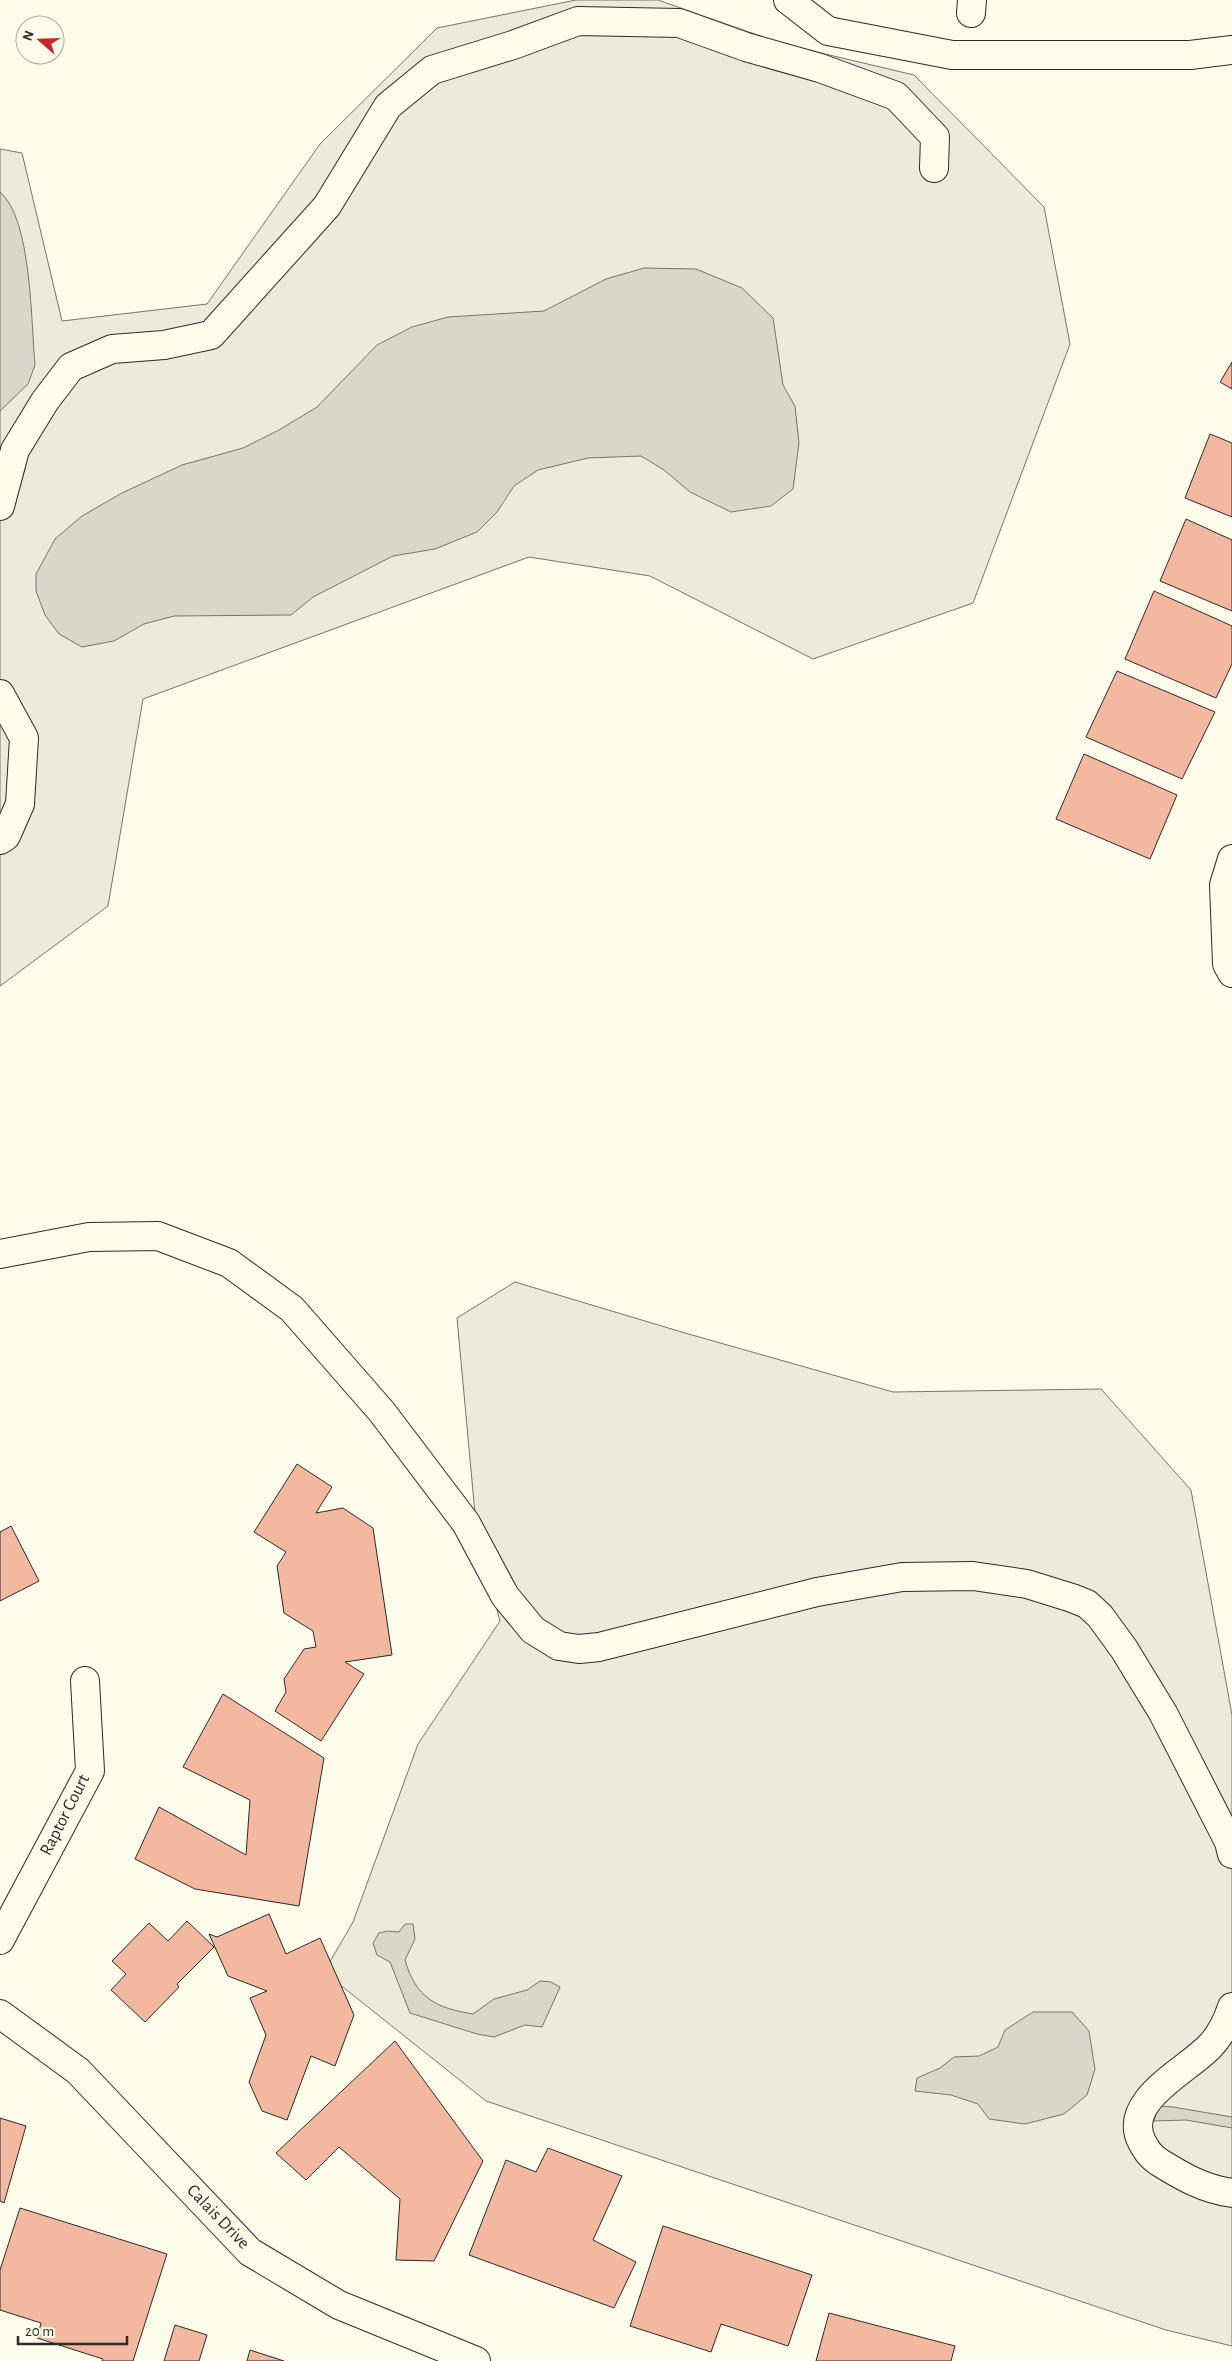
<svg xmlns="http://www.w3.org/2000/svg" width="1232" height="2361" font-family="'Alegreya Sans',sans-serif">
	<style>
		.green { fill: #ecebdb; stroke: #74746e }
		.water { fill: #d8d7c9; stroke: #74746e }
		.building { fill: #f2b8a0; stroke: #2b2b2b }
		.lines { fill: none; stroke-linecap: round; stroke-linejoin: round }
		.minor-casing { stroke: #2b2b2b; stroke-width: 30 }
		.minor { stroke: #fdfbea; stroke-width: 28 }
		.labels { text-anchor: middle; dominant-baseline: central; stroke-width: 4; stroke-linejoin: round; paint-order: stroke }
		.street-label { font-size: 18px; fill: #2b2b2b; stroke: #fdfbea }
	</style>
	<rect width="100%" height="100%" fill="#fdfbea"/>
	<path class="green" d="M 576,0 L 658,0 L 783,44 L 914,75 L 1044,207 L 1070,344 L 973,603 L 813,659 L 650,576 L 529,557 L 143,699 L 108,906 L 0,986 L 0,149 L 22,153 L 62,321 L 207,304 L 320,144 L 437,28 Z
		M 515,1282 L 685,1333 L 893,1392 L 1101,1389 L 1191,1490 L 1232,1715 L 1232,2346 L 1166,2330 L 486,2101 L 324,1972 L 353,1922 L 418,1744 L 500,1621 L 477,1535 L 457,1318 Z"/>
	<path class="water" d="M 0,192 C 32,219 31,324 35,365 L 28,384 L 0,411 Z
		M 644,268 L 696,269 L 742,288 L 773,318 L 783,385 L 795,406 L 799,443 L 793,489 L 771,506 L 731,512 L 690,492 L 664,470 L 641,456 L 588,458 L 538,470 L 514,486 L 497,512 L 477,532 L 435,549 L 393,556 L 313,597 L 291,615 L 174,616 L 144,624 L 114,641 L 82,647 L 59,634 L 45,615 L 36,591 L 36,574 L 55,539 L 82,516 L 122,493 L 182,465 L 243,448 L 279,430 L 317,407 L 377,345 L 412,327 L 448,317 L 544,311 L 606,279 Z
		M 405,1924 L 413,1924 L 415,1939 L 405,1960 C 416,1998 436,2008 473,2014 L 494,1999 L 527,1990 L 540,1981 L 551,1982 L 560,1987 L 542,2027 L 525,2025 L 494,2037 L 477,2034 L 410,2013 L 390,1962 L 377,1955 L 373,1943 L 379,1933 L 387,1931 L 399,1932 Z
		M 1033,2012 L 1072,2012 L 1089,2031 L 1095,2069 L 1087,2095 L 1064,2114 L 1025,2124 L 989,2119 L 978,2104 L 951,2095 L 915,2091 L 917,2078 L 940,2068 L 954,2057 L 979,2056 L 998,2047 L 1005,2030 Z
		M 1158,2106 L 1173,2107 L 1232,2117 L 1232,2128 L 1186,2120 L 1154,2121 Z"/>
	<path class="building" d="M 1232,362 L 1232,389 L 1220,382 Z
		M 1210,434 L 1232,443 L 1232,517 L 1185,498 Z
		M 1186,519 L 1232,540 L 1232,611 L 1160,581 Z
		M 1154,591 L 1232,626 L 1232,664 L 1216,698 L 1125,659 Z
		M 1117,671 L 1215,712 L 1182,779 L 1086,737 Z
		M 1084,754 L 1177,795 L 1150,859 L 1056,819 Z
		M 297,1464 L 332,1487 L 316,1513 L 343,1508 L 373,1528 L 392,1655 L 345,1662 L 364,1674 L 321,1741 L 275,1711 L 286,1692 L 284,1679 L 304,1649 L 316,1647 L 313,1631 L 284,1613 L 277,1566 L 286,1552 L 254,1532 Z
		M 11,1526 L 39,1581 L 0,1601 L 0,1532 Z
		M 223,1694 L 324,1758 L 299,1906 L 195,1889 L 135,1859 L 159,1807 L 246,1855 L 250,1800 L 183,1767 Z
		M 269,1914 L 286,1954 L 320,1938 L 354,2015 L 335,2066 L 311,2056 L 287,2120 L 262,2111 L 249,2082 L 266,2035 L 250,1998 L 267,1991 L 228,1976 L 209,1934 L 217,1937 Z
		M 187,1921 L 214,1947 L 177,1984 L 179,1987 L 145,2022 L 111,1990 L 126,1974 L 112,1961 L 149,1923 L 168,1941 Z
		M 395,2041 L 483,2161 L 434,2261 L 396,2260 L 400,2199 L 339,2147 L 306,2180 L 276,2153 Z
		M 0,2118 L 26,2126 L 4,2203 L 0,2201 Z
		M 548,2148 L 622,2176 L 593,2240 L 636,2262 L 614,2308 L 469,2255 L 506,2160 L 536,2172 Z
		M 20,2208 L 167,2254 L 133,2361 L 102,2361 L 103,2359 L 37,2338 L 41,2323 L 0,2310 L 0,2270 Z
		M 663,2226 L 812,2275 L 788,2346 L 721,2324 L 711,2352 L 630,2326 Z
		M 829,2313 L 955,2346 L 951,2361 L 816,2361 Z
		M 175,2325 L 207,2335 L 199,2361 L 164,2361 Z
		M 250,2350 L 284,2361 L 247,2361 Z"/>
	<g class="lines">
		<defs>
			<path id="minor" d="M 788,0 L 828,31 L 952,55 L 1190,55 L 1232,50
				M 971,13 L 972,0
				M 0,506 L 15,450 L 45,401 L 71,367 L 112,349 L 164,345 L 211,335 L 327,206 L 388,106 L 432,70 L 513,45 L 578,21 L 679,23 L 746,47 L 820,68 L 896,96 L 935,137 L 934,168
				M 0,694 L 24,738 L 20,804 L 6,836 L 0,840
				M 1232,859 L 1224,885 L 1227,964 L 1232,973
				M 0,1254 L 89,1237 L 158,1236 L 229,1263 L 292,1309 L 382,1412 L 466,1523 L 505,1596 L 533,1630 L 559,1646 L 579,1649 L 599,1647 L 817,1592 L 902,1577 L 973,1576 L 1027,1584 L 1072,1598 L 1087,1604 L 1100,1616 L 1124,1649 L 1163,1713 L 1229,1842 L 1232,1854
				M 0,1940 L 90,1771 L 85,1681
				M 1232,2007 C 1228,2019 1221,2034 1212,2044 C 1191,2069 1120,2100 1142,2142 C 1147,2151 1150,2156 1159,2162 C 1183,2177 1204,2189 1232,2193
				M 0,2014 L 78,2071 L 250,2252 L 339,2305 L 476,2361"/>
		</defs>
		<use href="#minor" class="minor-casing"/>
		<use href="#minor" class="minor"/>
	</g>
	<g class="labels">
		<g class="street-label">
			<text transform="translate(65 1815) rotate(-63)">Raptor Court</text>
			<text transform="translate(218 2217) rotate(46)">Calais Drive</text>
		</g>
	</g>
	<g transform="translate(40 40) rotate(290)"><circle r="24" fill="#fdfbea" stroke="#a9a89e"/>
	<path d="M0-4L9 19L0 12L-9 19Z" fill="#c62828"/>
	<text y="-8" font-size="14" font-weight="bold" text-anchor="middle" fill="#2b2b2b">N</text>
	</g>
	<path d="M18 2336v8h109v-8" fill="none" stroke="#2b2b2b" stroke-width="2.5"/>
	<text x="25" y="2336" font-size="15" fill="#2b2b2b" stroke="#fdfbea" stroke-width="4" paint-order="stroke">20 m</text>
</svg>
